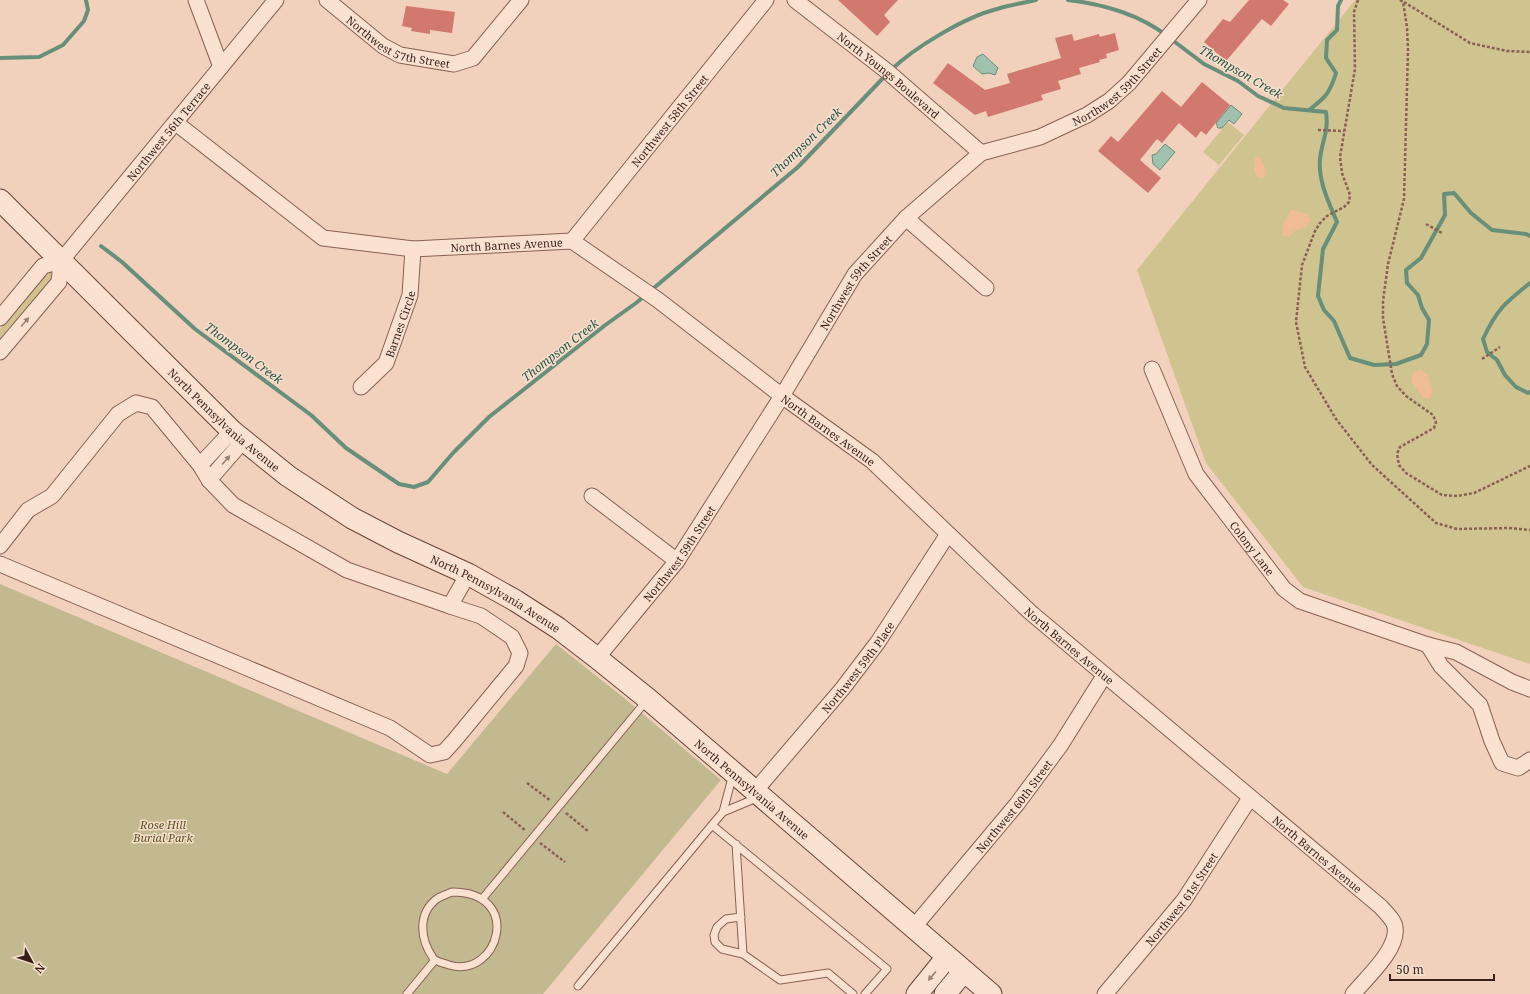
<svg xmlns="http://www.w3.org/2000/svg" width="1530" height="994" font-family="'Noto Serif',serif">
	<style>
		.green { fill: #cfc38f }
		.sand { fill: #f0bc96 }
		.cemetery { fill: #c3b990 }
		.water { fill: #a0c1ad; stroke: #678f79 }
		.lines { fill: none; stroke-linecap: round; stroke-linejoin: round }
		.stream { stroke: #678f79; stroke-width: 4 }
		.building { fill: #d2796f }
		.lane-casing { stroke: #896054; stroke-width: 9 }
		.street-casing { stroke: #896054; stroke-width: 17 }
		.secondary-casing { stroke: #6b4238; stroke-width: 23 }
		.path { stroke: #896054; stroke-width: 2.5; stroke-dasharray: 3 2; stroke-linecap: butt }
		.lane { stroke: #fbe1cf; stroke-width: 7 }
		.street { stroke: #fbe1cf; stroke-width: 15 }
		.secondary { stroke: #fbe1cf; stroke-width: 21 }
		.oneway { fill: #998074 }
		.labels { text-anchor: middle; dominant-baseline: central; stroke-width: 3; stroke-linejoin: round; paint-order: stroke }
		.street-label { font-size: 11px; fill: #371f1a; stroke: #f8decc }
		.park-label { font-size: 11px; font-style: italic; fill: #55521f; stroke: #f8decc }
		.water-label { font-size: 12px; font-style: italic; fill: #285947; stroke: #f8decc }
	</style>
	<rect width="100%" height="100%" fill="#f1d1bc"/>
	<path class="green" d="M 1355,0 L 1530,0 L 1530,664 L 1303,587 L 1206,463 L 1137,270 Z
		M 1228,122 L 1244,135 L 1219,165 L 1203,152 Z
		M 47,272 L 50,272 L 53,275 L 52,278 L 0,341 L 0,329 Z"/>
	<path class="sand" d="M 1255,157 L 1260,157 L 1267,171 L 1264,178 L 1258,178 L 1254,171 Z
		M 1291,210 L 1307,214 L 1311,219 L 1306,227 L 1294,231 L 1290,237 L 1283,236 L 1282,226 Z
		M 1420,369 L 1428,376 L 1433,392 L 1430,398 L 1423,398 L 1411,381 L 1413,373 Z"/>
	<path class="cemetery" d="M 0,584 L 447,774 L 556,644 L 623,697 L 721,780 L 543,994 L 0,994 Z"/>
	<path class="water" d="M 983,54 L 998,68 L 995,75 L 989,73 L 982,74 L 973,66 L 977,57 Z
		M 1231,105 L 1242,114 L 1234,124 L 1229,120 L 1222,128 L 1218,128 L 1216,123 Z
		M 1165,144 L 1175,152 L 1160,170 L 1153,164 L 1152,155 L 1156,154 Z"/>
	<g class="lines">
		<path class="stream" d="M 1068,0 C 1102,4 1138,14 1166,35
			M 1171,39 L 1204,64 L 1238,81 L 1258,96 L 1284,108 L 1326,112 C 1329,132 1322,140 1320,159 C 1318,181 1329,203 1337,222 L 1323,249 L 1318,296 L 1324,310 L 1334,321 L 1350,358 L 1374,365 L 1396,364 L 1421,355 L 1427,344 L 1429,320 L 1422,308 L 1418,295 L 1407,283 L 1406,270 L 1421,258 L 1445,215 L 1444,194 L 1454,193 L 1471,213 L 1492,230 L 1526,234 L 1530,236
			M 0,58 L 39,57 L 63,45 L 84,21 L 88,10 L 86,0
			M 891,70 C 915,47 965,17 997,9 C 1010,5 1023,3 1036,0
			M 1309,110 C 1325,98 1330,93 1336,73 L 1326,58 L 1327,40 L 1337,30 L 1338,6 L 1341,0
			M 101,246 L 122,262 L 195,329 L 311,415 L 346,448 L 399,484 L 414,487 L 428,482 L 453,453 L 489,417 L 604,326 L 636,303 L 798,167 L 886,75
			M 1530,283 C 1505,303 1497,309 1483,339 L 1487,352 L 1497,360 L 1505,375 L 1516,387 L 1528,393 L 1530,392"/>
	</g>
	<path class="building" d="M 838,0 L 898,0 L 884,15 L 890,22 L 877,36 Z
		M 1249,0 L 1283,0 L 1289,4 L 1271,26 L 1262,19 L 1226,61 L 1204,42 L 1223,19 L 1230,22 Z
		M 406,6 L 455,12 L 452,33 L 430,30 L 430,34 L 411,31 L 412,28 L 402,26 Z
		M 1115,33 L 1119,50 L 1106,54 L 1107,58 L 1099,60 L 1100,62 L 1079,68 L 1081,74 L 1058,81 L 1061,89 L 1041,95 L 1043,100 L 988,117 L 986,111 L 975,115 L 933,83 L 948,63 L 985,90 L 1010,83 L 1007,74 L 1061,58 L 1055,38 L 1072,34 L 1074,41 L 1099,34 L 1100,37 Z
		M 1202,82 L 1230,105 L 1206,135 L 1201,131 L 1196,138 L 1179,123 L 1162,143 L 1157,139 L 1140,160 L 1161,178 L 1148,193 L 1098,151 L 1111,136 L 1118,142 L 1162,91 L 1181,107 Z"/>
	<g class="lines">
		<defs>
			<path id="lane" d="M 733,774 L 723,812 L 759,797
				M 723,812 L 712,825 L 887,969 L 865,994
				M 736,844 L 743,954
				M 452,892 C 525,892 498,980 449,965 C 444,963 436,962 433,958 C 420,939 417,913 438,898 C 442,896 447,894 452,892 Z
				M 483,898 L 647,700
				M 741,917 L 726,919 L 717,927 L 714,935 L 715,942 L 722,949 L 743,954 L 780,980 L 828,973 L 853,994
				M 578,986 L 712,825
				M 407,994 L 435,960"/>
			<g id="street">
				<path d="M 196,0 L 221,67"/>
				<path id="s1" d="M 327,0 L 383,46 L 400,55 L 454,64 L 473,58 L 521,0"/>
				<path id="s2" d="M 795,0 L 888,72 L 981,153"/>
				<path id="s3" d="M 176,123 L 323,238 L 413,249 L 572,241 L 658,300 L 782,396 L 872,461 L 1030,612 L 1381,907 C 1386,913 1394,920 1395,927 C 1399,949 1366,978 1353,994"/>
				<path d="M 906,218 L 986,288"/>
				<path id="s4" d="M 572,241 L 766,0"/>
				<path d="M 0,318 L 43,266 L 61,261"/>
				<path id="s5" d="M 0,352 L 59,282 L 61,261 L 276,0"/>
				<path id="s6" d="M 1152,369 L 1196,474 L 1284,589 L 1300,601 L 1428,645 L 1456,652 L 1512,682 L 1530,689"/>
				<path id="s7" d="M 361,387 L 386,363 L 410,295 L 413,249"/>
				<path d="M 200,465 L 232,431"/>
				<path d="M 209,480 L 243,441"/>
				<path d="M 592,496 L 677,561"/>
				<path d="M 0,546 L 28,510 L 52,496 L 118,414 L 136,403 L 152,407 L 200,465 L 209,480 L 233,505 L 347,570 L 450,606"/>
				<path d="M 0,564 L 390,728 L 430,755 L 444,752 L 454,741 L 516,666 L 520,653 L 512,637 L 481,616 L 450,606 L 468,574"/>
				<path d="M 1428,645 L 1441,666 L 1480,705 L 1492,741 L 1502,763 L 1518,768 L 1530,760"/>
				<path id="s8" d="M 597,658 L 677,561 L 782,396 L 855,274 L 906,218 L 981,153 L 1040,137 L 1087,115 L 1109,101 L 1129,83 L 1199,0"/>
				<path id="s9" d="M 755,791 L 843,688 L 878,642 L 948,534"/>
				<path id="s10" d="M 913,928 L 1017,804 L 1060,746 L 1104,676"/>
				<path id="s11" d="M 1105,994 L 1184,900 L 1250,798"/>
			</g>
			<g id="secondary">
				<path id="s12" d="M 0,200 L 232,431 L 288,476 L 352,518 L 398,542 L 468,574 L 516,601 L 558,628 L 597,658 L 648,699 L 991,994"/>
				<path d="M 917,994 L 947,957"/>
				<path d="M 945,994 L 964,971"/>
			</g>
		</defs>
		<use href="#lane" class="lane-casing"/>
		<use href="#street" class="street-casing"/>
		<use href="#secondary" class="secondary-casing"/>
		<path class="path" d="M 1358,0 L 1354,12 L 1355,69 L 1340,157 L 1342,173 L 1350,195 L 1349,202 L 1344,207 L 1327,216 L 1320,223 L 1315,231 L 1302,265 L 1296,322 L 1305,367 L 1336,419 L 1372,465 L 1436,523 L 1457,529 L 1509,528 L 1530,530
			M 1400,0 L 1403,2 L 1407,27 L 1408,50 L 1404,199 L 1388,264 L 1383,301 L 1383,318 L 1392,374 L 1397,386 L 1406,396 L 1433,415 L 1436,422 L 1434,428 L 1400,447 L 1397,454 L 1399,465 L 1406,473 L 1442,495 L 1457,496 L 1474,493 L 1530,466
			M 1404,2 L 1470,43 L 1507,51 L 1530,52
			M 1318,130 L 1344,131
			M 1426,224 L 1442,233
			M 1482,359 L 1500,347
			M 527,783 L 551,801
			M 503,812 L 526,831
			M 566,813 L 589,832
			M 540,843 L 565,862"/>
		<use href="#lane" class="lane"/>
		<use href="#street" class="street"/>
		<use href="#secondary" class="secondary"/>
	</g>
	<defs><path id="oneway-solid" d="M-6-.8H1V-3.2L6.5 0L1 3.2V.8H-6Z"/></defs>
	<g class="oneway">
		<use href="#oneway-solid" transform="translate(25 322) rotate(-50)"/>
		<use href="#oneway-solid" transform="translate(226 460) rotate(-49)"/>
		<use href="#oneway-solid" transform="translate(932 976) rotate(130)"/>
	</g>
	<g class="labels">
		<g class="street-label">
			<text stroke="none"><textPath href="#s1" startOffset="85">Northwest 57th Street</textPath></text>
			<text stroke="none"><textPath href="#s2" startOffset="120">North Youngs Boulevard</textPath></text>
			<text stroke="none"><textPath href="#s8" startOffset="793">Northwest 59th Street</textPath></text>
			<text stroke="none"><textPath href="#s4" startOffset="155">Northwest 58th Street</textPath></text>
			<text stroke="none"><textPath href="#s5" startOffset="281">Northwest 56th Terrace</textPath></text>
			<text stroke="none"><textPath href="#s3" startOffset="371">North Barnes Avenue</textPath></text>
			<text stroke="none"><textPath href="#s8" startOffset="457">Northwest 59th Street</textPath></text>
			<text stroke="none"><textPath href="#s7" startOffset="76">Barnes Circle</textPath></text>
			<text stroke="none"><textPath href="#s12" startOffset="314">North Pennsylvania Avenue</textPath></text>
			<text stroke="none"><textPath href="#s3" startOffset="755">North Barnes Avenue</textPath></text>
			<text stroke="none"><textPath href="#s6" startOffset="207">Colony Lane</textPath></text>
			<text stroke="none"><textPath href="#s8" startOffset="133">Northwest 59th Street</textPath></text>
			<text stroke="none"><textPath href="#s12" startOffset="638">North Pennsylvania Avenue</textPath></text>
			<text stroke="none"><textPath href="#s3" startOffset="1079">North Barnes Avenue</textPath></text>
			<text stroke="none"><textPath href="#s9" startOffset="161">Northwest 59th Place</textPath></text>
			<text stroke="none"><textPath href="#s12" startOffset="962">North Pennsylvania Avenue</textPath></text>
			<text stroke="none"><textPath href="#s10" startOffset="158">Northwest 60th Street</textPath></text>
			<text stroke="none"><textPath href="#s3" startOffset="1403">North Barnes Avenue</textPath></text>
			<text stroke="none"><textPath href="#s11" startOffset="122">Northwest 61st Street</textPath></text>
		</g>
		<g class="park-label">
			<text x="163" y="824">Rose Hill<tspan x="163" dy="13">Burial Park</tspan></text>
		</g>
		<g class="water-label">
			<text transform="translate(1241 72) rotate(30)">Thompson Creek</text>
			<text transform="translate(806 142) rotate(-44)">Thompson Creek</text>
			<text transform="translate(560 350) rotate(-38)">Thompson Creek</text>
			<text transform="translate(244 353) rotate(37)">Thompson Creek</text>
		</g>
	</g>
	<g transform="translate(32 962) rotate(130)" stroke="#f8decc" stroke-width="3" paint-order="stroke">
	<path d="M0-3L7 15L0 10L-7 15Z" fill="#371f1a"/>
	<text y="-6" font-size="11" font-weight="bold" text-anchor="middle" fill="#371f1a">N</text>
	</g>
	<path d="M1390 974v6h104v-6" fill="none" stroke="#371f1a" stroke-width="2"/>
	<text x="1396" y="974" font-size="12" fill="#371f1a" stroke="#f8decc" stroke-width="3" paint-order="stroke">50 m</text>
</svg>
